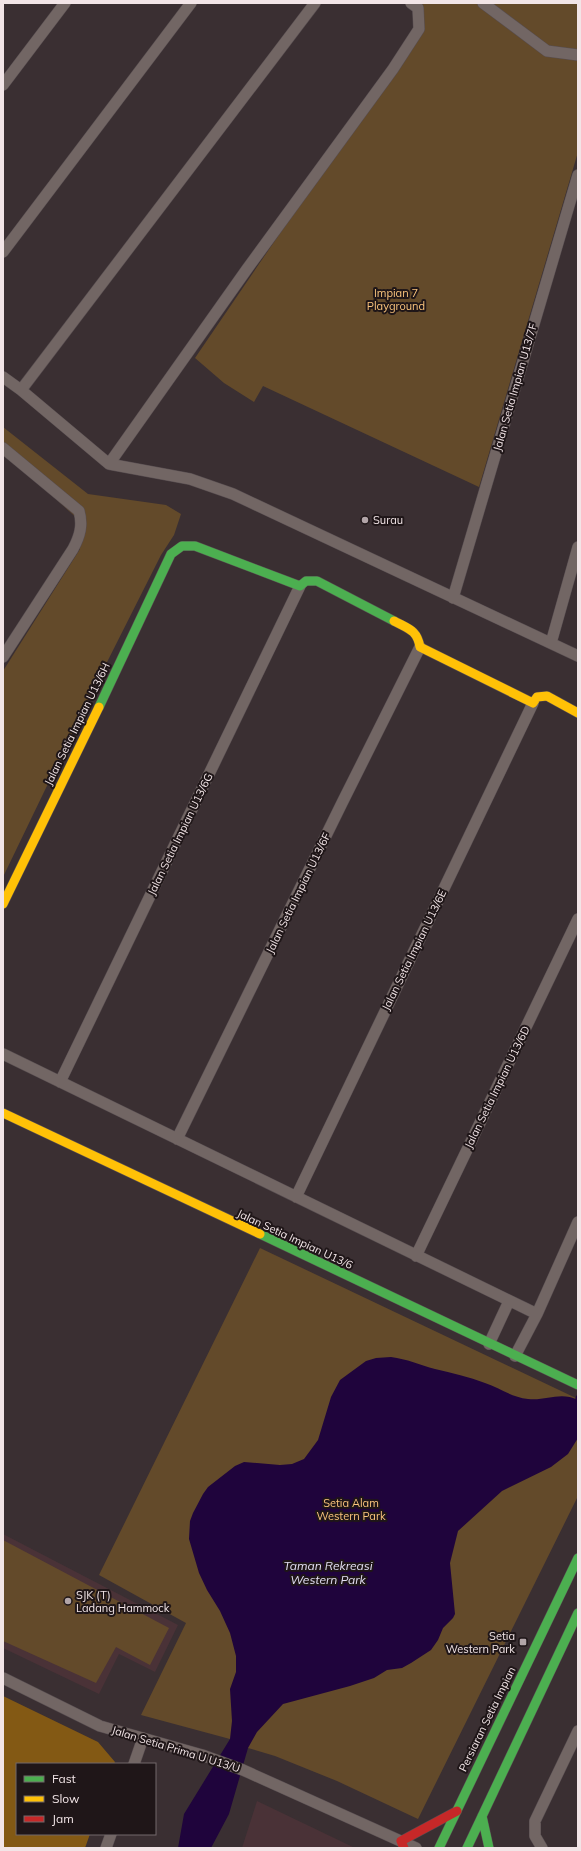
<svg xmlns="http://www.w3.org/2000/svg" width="581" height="1851" font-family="Mulish,sans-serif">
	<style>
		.built { fill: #4a3237 }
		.green { fill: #634a2a }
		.forest { fill: #835914 }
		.water { fill: #1f043c }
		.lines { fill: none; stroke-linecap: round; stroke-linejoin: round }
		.stream { stroke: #1f043c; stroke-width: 4 }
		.street-casing { stroke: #574d50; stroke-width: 12 }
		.fast-casing { stroke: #574d50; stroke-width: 10 }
		.slow-casing { stroke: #574d50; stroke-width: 10 }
		.jam-casing { stroke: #574d50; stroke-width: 10 }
		.street { stroke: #726664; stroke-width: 11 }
		.fast { stroke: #4caf50; stroke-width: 9 }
		.slow { stroke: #ffc107; stroke-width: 9 }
		.jam { stroke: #c62828; stroke-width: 9 }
		.poi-dot { fill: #b2a5a8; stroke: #1f1618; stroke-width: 1.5 }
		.labels { text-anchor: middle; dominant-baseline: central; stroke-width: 4; stroke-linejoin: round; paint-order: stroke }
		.park-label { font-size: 11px; fill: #fbc57d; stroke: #1f1618 }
		.street-label { font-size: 11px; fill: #f2e5e7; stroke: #1f1618 }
		.poi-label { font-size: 11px; fill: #f2e5e7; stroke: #1f1618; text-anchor: start }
		.water-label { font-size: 12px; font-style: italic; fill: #e3dff3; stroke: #1f1618 }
	</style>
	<rect width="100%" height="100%" fill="#3a2f32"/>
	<path class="built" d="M 3,1534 L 178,1625 L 155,1672 L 119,1654 L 99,1694 L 3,1648 Z
		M 257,1801 L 355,1848 L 242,1848 Z"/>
	<path class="green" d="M 411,3 L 578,3 L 578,152 L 479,487 L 263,386 L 254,402 L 224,383 L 195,358 L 419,29 Z
		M 3,427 L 88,494 L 166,505 L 181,514 L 174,535 L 161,555 L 98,680 L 3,877 L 3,671 L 80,549 L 80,521 L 3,451 Z
		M 260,1248 L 578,1399 L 578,1496 L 418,1819 L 337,1781 L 275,1756 L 248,1748 L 230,1739 L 141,1715 L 186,1623 L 99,1575 Z
		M 3,1540 L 169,1628 L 150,1665 L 116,1647 L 96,1683 L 3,1641 Z"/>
	<path class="forest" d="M 3,1696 L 98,1742 L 115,1762 L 114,1764 L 17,1764 L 17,1834 L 90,1834 L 85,1848 L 3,1848 Z"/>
	<path class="water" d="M 391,1357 C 407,1359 420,1365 435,1369 C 452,1373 469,1377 485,1383 C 500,1388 511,1397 528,1399 C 547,1401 560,1391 578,1400 L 578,1438 L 568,1454 L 551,1467 L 502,1491 L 458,1531 L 450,1563 L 455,1614 L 453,1618 L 443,1628 L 438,1640 L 431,1650 L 411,1663 L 402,1668 L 387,1670 L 374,1678 L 350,1686 L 283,1704 L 257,1732 L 248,1748 L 229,1814 L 211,1848 L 178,1848 L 184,1814 L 230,1739 L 232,1721 L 230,1689 L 236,1672 L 236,1656 L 230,1633 L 220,1611 L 207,1590 L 199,1573 L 189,1539 L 190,1521 L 193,1513 L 203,1494 L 208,1487 L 235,1466 L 244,1462 L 280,1465 L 292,1464 L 304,1459 L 318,1440 L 331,1397 L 340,1380 L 366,1361 L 376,1358 Z"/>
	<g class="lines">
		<path class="stream" d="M 577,1400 L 578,1397"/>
		<defs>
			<path id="street" d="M 483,3 L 547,51 L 578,55
				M 3,85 L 65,3
				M 3,252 L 191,3
				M 3,377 L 21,390 L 109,464 L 190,479 L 233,494 L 578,656
				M 21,390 L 315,3
				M 3,448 L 79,511 C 83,525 80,536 73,549 L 3,657
				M 109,464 L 247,269 L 393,69 L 419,29 L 418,8 L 411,3
				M 453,598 L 578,175
				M 551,643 L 578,547
				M 3,1054 L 537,1314
				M 60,1082 L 300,586
				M 177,1139 L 342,803 L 420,647
				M 296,1197 L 533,703
				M 416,1256 L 578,919
				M 489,1344 L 509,1301
				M 515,1356 L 537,1314 L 578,1222
				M 3,1678 L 100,1726 L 202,1755 L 243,1770 L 416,1848
				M 134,1764 L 143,1738
				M 106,1848 L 111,1834
				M 542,1848 L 535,1836 L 535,1821 L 578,1731"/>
			<path id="fast" d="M 99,707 L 171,554 L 182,546 L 195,546 L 300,586 L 306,581 L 317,581 L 394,621
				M 260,1234 L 578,1385
				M 482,1816 L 489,1848
				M 439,1848 L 578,1558
				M 467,1848 L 578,1613"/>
			<path id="slow" d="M 394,621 C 409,629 417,630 420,647 L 533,703 L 537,697 L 547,696 L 578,713
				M 3,904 L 99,707
				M 3,1113 L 260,1234"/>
			<path id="jam" d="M 404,1848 L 401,1841 L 457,1811"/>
		</defs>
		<use href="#street" class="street-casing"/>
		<use href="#fast" class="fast-casing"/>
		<use href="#slow" class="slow-casing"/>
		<use href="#jam" class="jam-casing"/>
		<use href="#street" class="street"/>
		<use href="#fast" class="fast"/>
		<use href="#slow" class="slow"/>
		<use href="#jam" class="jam"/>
	</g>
	<g class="poi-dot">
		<circle cx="365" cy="520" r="4"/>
		<circle cx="68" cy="1601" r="4"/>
		<rect x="519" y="1638" width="8" height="8" rx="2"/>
	</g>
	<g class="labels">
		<g class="park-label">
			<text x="396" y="293">Impian 7<tspan x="396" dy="13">Playground</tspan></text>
			<text x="351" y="1503">Setia Alam<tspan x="351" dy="13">Western Park</tspan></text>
		</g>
		<g class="street-label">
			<text transform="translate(515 387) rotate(-74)">Jalan Setia Impian U13/7F</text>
			<text transform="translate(77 724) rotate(-64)">Jalan Setia Impian U13/6H</text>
			<text transform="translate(180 834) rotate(-64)">Jalan Setia Impian U13/6G</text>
			<text transform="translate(298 893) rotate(-64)">Jalan Setia Impian U13/6F</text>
			<text transform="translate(414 950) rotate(-64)">Jalan Setia Impian U13/6E</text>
			<text transform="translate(497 1087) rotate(-64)">Jalan Setia Impian U13/6D</text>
			<text transform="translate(295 1239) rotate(25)">Jalan Setia Impian U13/6</text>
			<text transform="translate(487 1719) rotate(-64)">Persiaran Setia Impian</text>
			<text transform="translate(176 1749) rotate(17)">Jalan Setia Prima U U13/U</text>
		</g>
		<g class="poi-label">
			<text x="373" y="520">Surau</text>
			<text x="76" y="1595">SJK (T)<tspan x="76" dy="13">Ladang Hammock</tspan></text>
			<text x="515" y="1636" text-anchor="end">Setia<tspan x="515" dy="13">Western Park</tspan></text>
		</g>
		<g class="water-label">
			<text x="328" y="1565">Taman Rekreasi<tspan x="328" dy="14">Western Park</tspan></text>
		</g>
	</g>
	<rect width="581" height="1851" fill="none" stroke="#f2e5e7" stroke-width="8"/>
	<rect x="16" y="1763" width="140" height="72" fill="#1f1618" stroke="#73696b"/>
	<rect x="24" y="1776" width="20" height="6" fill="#4caf50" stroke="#73696b"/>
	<text x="52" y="1783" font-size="12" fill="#f2e5e7">Fast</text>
	<rect x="24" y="1796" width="20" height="6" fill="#ffc107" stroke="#73696b"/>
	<text x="52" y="1803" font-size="12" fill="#f2e5e7">Slow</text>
	<rect x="24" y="1816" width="20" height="6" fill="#c62828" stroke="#73696b"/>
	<text x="52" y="1823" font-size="12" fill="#f2e5e7">Jam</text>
</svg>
